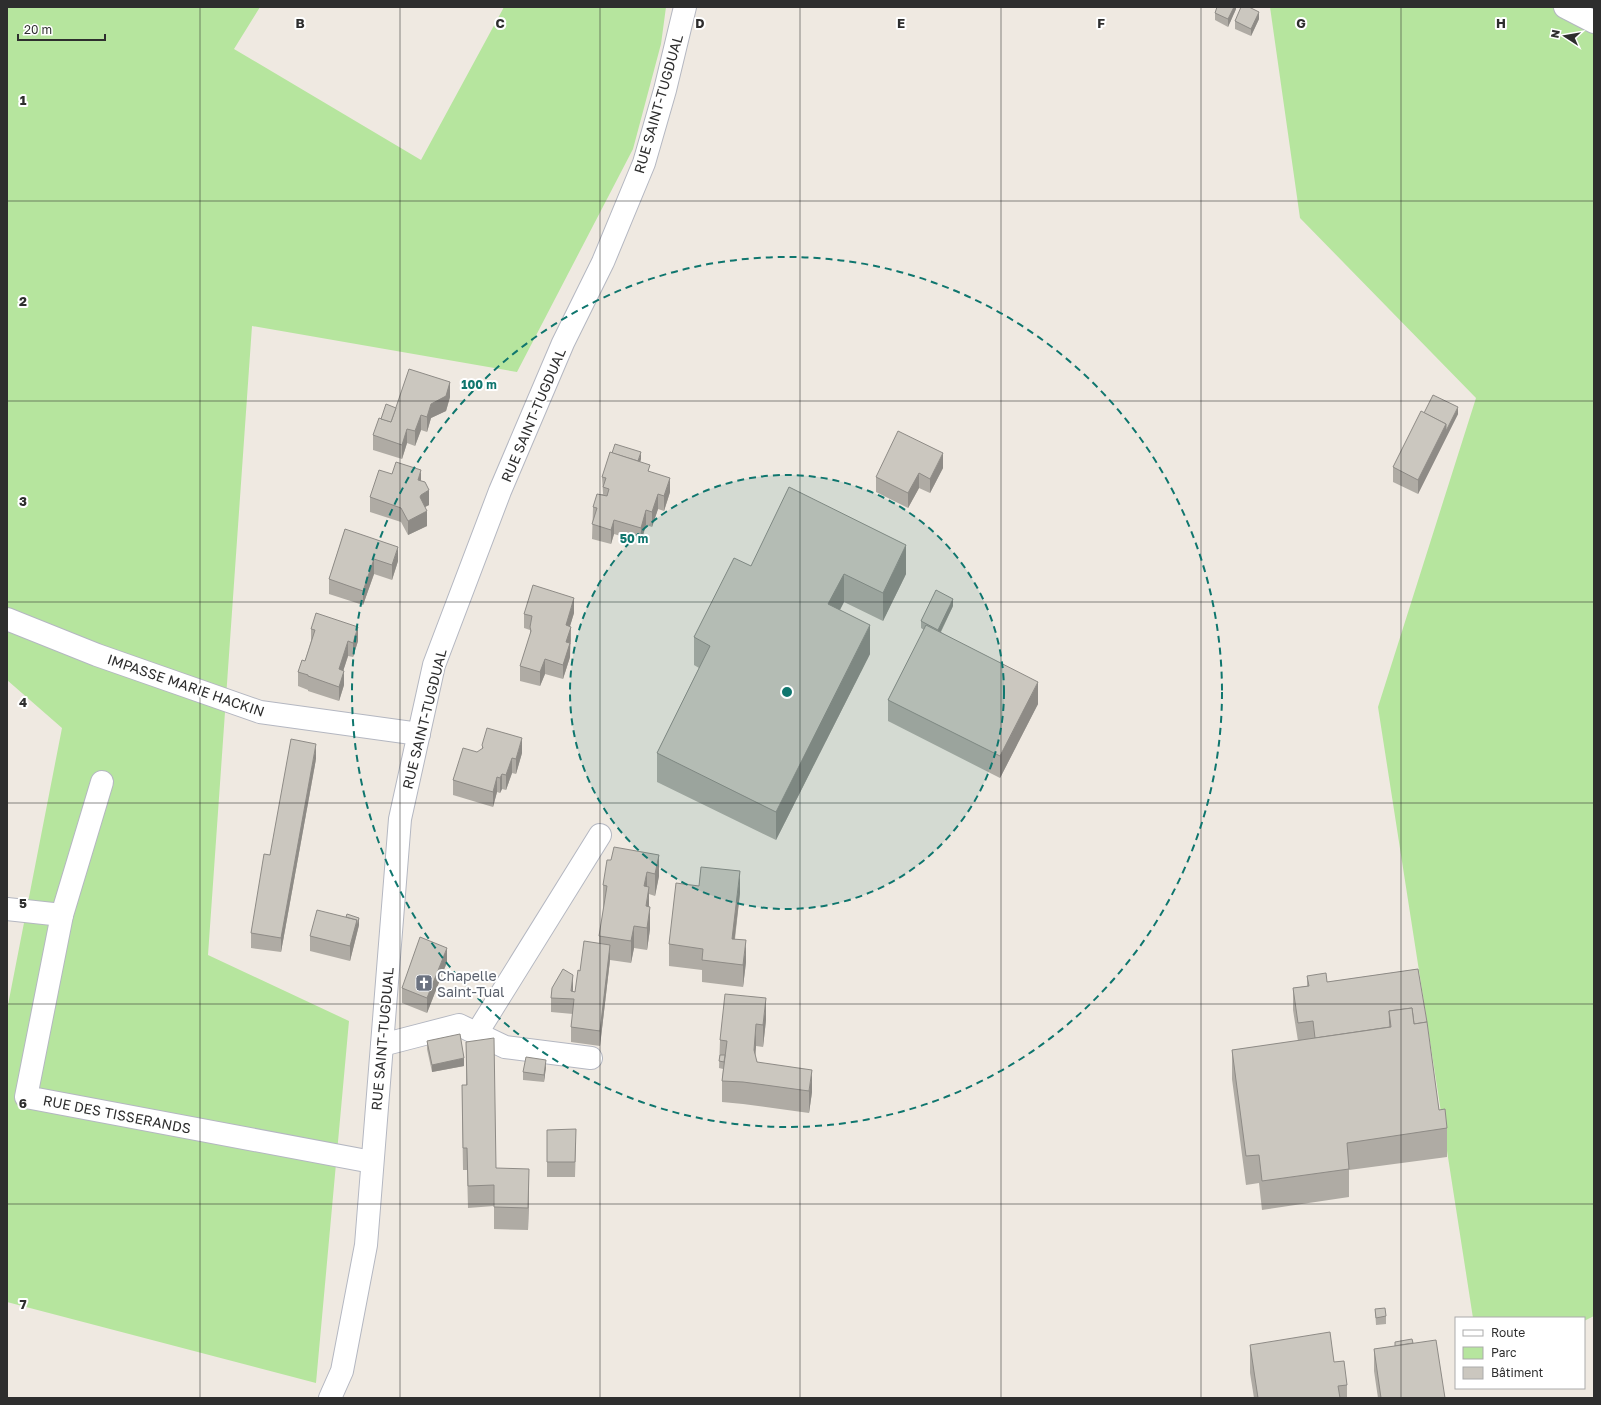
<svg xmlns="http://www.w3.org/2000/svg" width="1601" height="1405" font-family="'Golos Text',sans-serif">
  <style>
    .green { fill: #b6e59e }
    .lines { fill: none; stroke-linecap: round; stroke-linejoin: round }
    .minor-casing { stroke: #b4b7c1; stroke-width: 24 }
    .minor { stroke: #fff; stroke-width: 22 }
    .wall { fill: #afaba4 }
    .shaded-wall { fill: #8e8b86 }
    .building { fill: #cbc7bf; stroke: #8e8b86 }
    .grid { fill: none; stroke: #2e2e2e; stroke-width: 1; stroke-opacity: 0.55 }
    .ring { fill: none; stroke: #0f766e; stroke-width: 2; stroke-dasharray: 7 5 }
    .labels { text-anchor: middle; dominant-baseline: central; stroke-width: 4; stroke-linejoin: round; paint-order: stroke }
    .street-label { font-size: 14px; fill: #2e2e2e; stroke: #fff }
    .worship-label { font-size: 14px; fill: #5b616d; stroke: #fff; text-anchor: start }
    .grid-label { font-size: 13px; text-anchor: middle; font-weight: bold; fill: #2e2e2e; stroke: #fff; stroke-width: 4; stroke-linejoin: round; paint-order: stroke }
    .centre { fill: #0f766e; stroke: #fff; stroke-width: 2 }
    .ring-label { font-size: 12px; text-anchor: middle; font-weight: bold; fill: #0f766e; stroke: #fff; stroke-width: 4; stroke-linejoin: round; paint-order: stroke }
  </style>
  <rect width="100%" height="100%" fill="#efe9e1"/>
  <!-- green -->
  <g class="green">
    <polygon points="7,7 260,7 234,49 421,160 504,7 666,7 661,44 633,149 517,372 252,326 208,955 349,1021 316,1383 7,1302 7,1010 62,728 7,680"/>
    <polygon points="1270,7 1594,7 1594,1316 1584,1321 1584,1318 1473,1318 1378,707 1476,398 1300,218"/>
  </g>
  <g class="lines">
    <defs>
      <g id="minor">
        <polyline points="1565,7 1594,22"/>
        <polyline points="7,619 97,655 260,712 419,734"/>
        <polyline points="7,909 62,915 26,1097 372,1162"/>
        <polyline points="62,915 102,782"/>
        <polyline points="477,1033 600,835"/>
        <polyline points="382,1045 459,1025 505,1047 591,1058"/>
        <polyline points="330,1398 342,1371 366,1245 400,819 434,665 500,491 563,343 603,262 644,163 665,90 685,7"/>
      </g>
    </defs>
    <!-- minor casing -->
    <use href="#minor" class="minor-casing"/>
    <!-- minor -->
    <use href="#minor" class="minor"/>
  </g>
  <!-- wall -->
  <g class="wall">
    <polygon points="1236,7 1236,9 1228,27 1215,20 1215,13"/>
    <polygon points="1259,19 1251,36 1235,29 1235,21"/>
    <polygon points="450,397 446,411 431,418 427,432 421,430 415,446 407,443 402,459 373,450 373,435 381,419 396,408"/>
    <polygon points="1424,413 1458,414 1418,494 1393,482 1393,467"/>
    <polygon points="641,459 640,462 670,492 664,511 658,509 652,527 646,525 641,542 614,534 611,544 592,539 593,507 599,494 603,494 602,477"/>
    <polygon points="943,468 930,493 919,488 908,508 876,492 876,477"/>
    <polygon points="392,474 421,481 429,505 425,507 427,526 408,535 401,522 370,512 370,497"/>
    <polygon points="345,529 398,561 392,580 374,574 363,605 329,594 329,579"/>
    <polygon points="751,566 906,574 883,621 844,602 840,610 870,654 776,840 657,782 657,753 699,668 694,665 694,637"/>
    <polygon points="953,606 941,632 1038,704 1000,778 888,721 888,700 924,630 921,628 921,621"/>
    <polygon points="574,613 570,626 571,641 570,645 570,657 563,679 545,674 540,686 520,681 520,666 530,636 530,630 524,628 524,614"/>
    <polygon points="311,629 358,641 353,657 348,656 343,671 344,685 339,701 308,691 308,690 298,686 298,672 305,661 311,641"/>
    <polygon points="482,745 522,753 516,774 512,773 506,790 502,789 500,793 497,792 493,807 453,795 453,780 477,752 482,749"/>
    <polygon points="316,759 281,952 251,948 251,933 270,855"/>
    <polygon points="659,855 659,876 655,896 649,894 649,906 650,929 647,950 634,948 631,963 610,960 600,1046 571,1042 571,1027 573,1014 551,1012 551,998 573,991 575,992 580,971 599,943 599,936 604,907 603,907 603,885 611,860"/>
    <polygon points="740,893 735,939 746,962 743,987 702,982 702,970 669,966 669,944"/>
    <polygon points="359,925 350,961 310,951 310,936"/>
    <polygon points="447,962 427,1013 402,1003 402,988"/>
    <polygon points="1418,969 1439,1110 1447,1128 1447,1157 1349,1170 1349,1197 1262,1210 1259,1183 1246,1185 1232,1079 1232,1050 1298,1041 1293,1010 1293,988 1307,986 1307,976 1327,982"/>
    <polygon points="766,1020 763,1047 756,1046 755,1057 757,1062 812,1092 809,1113 743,1104 722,1102 722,1081 723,1069 719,1068 720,1040"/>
    <polygon points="427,1041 464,1066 432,1072 427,1049"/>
    <polygon points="466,1042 496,1168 529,1191 528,1230 494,1229 494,1206 468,1208 467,1170 463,1170 462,1107 462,1085 466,1085"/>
    <polygon points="546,1067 544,1082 523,1080 523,1072"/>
    <polygon points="547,1130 576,1143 575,1177 547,1177"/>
    <polygon points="1375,1309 1386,1316 1386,1324 1376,1325"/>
    <polygon points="1395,1342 1413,1343 1445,1398 1378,1398 1374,1371 1374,1349 1395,1346"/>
    <polygon points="1250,1345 1334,1362 1347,1385 1347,1398 1254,1398 1250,1373"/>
  </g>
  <!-- shaded-wall -->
  <g class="shaded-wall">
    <polygon points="1234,7 1236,7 1236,9 1228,27 1228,19"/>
    <polygon points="1259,12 1259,19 1251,36 1251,29"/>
    <polygon points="450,382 450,397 446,411 431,418 427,432 427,417 431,404"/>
    <polygon points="1458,407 1458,414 1446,438 1446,431"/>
    <polygon points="421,415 421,430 415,446 415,431"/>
    <polygon points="1446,424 1446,438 1418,494 1418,480"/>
    <polygon points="407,429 407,443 402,459 402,445"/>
    <polygon points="641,452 641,459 636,475 636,468"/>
    <polygon points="943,453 943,468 930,493 930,479"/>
    <polygon points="421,470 421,485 418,480"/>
    <polygon points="919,473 919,488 908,508 908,493"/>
    <polygon points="670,478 670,492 664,511 664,496"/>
    <polygon points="429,490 429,505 421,509 420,497 421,495"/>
    <polygon points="658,494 658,509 652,527 652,512"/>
    <polygon points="646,510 646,525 641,542 641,528"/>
    <polygon points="427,511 427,526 408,535 408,521"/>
    <polygon points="614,520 614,534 611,544 611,530"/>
    <polygon points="906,545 906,574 883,621 883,593"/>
    <polygon points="398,547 398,561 392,580 392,565"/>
    <polygon points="374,559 374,574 363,605 363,591"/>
    <polygon points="844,574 844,602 828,632 828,604"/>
    <polygon points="574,598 574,613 566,639 566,625"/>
    <polygon points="953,599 953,606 938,637 938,630"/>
    <polygon points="870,625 870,654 776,840 776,812"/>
    <polygon points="358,627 358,641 353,657 353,643"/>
    <polygon points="571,627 570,657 563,679 563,665 566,642"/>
    <polygon points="348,641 348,656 339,684 339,669"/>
    <polygon points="545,659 545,674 540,686 540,672"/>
    <polygon points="344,671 344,685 339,701 339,687"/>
    <polygon points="1038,682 1038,704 1000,778 1000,756"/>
    <polygon points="522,738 522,753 516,774 516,759"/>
    <polygon points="316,744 316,759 281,952 281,938"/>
    <polygon points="512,758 512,773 506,790 506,775"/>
    <polygon points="502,774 502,789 500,793 500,778"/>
    <polygon points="497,777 497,792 493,807 493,792"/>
    <polygon points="659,855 659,876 655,896 655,874"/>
    <polygon points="740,871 740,893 732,960 732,939"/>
    <polygon points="647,872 647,894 644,886"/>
    <polygon points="649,887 649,909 646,906"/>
    <polygon points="650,907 650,929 647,950 647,928"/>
    <polygon points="359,918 359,925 350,961 350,946 357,920"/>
    <polygon points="634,926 634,948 631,963 631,941"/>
    <polygon points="746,940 746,962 743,987 743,965"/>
    <polygon points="610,945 610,960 600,1046 600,1031"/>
    <polygon points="447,948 447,962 427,1013 427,998"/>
    <polygon points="573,975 573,990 572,999 571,991"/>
    <polygon points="766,998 766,1020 763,1047 763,1025"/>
    <polygon points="756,1024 756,1046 754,1072 754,1050"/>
    <polygon points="464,1058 464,1066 432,1072 432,1065"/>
    <polygon points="546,1060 546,1067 544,1082 544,1075"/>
    <polygon points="812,1070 812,1092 809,1113 809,1091"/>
    <polygon points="529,1169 529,1191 528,1230 528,1208"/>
  </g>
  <!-- building -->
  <g class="building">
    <polygon points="1217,7 1234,7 1228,19 1215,13"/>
    <polygon points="1241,7 1249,7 1259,12 1251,29 1235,21"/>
    <polygon points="409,369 450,382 446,396 431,404 427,417 421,415 415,431 407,429 402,445 373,435 379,418 391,422"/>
    <polygon points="1433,395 1458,407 1446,431 1446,424 1424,413"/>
    <polygon points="386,404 396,408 391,422 381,419"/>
    <polygon points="1421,411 1446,424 1418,480 1393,467"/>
    <polygon points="898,431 943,453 930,479 919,473 908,493 876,477"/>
    <polygon points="615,444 641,452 638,461 612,453"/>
    <polygon points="610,452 650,465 648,471 670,478 664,496 658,494 652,512 646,510 641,528 614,520 611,530 592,524 597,508 593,507 597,494 607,496 609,489 603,487 606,478 602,477"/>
    <polygon points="396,462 421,470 418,480 425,482 429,490 421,495 420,497 427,511 408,521 401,508 370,497 379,470 392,474"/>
    <polygon points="789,487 906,545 883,593 844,574 828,604 870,625 776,812 657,753 710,646 694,637 734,558 751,566"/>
    <polygon points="345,529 398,547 392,565 374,559 363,591 329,579"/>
    <polygon points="533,585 574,598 566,625 571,627 566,642 570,643 563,665 545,659 540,672 520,666 531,631 530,627 532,616 524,614"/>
    <polygon points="936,590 953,599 938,630 921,621"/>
    <polygon points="316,613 358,627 353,643 348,641 339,669 344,671 339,687 308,676 308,675 298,672 302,660 305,661 315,630 311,629"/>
    <polygon points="926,625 1038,682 1000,756 888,700"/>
    <polygon points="487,728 522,738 516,759 512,758 506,775 502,774 500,778 497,777 493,792 453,780 463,748 477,752 483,748 482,745"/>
    <polygon points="291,739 316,744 281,938 251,933 264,854 270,855"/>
    <polygon points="614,847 659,855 655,874 647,872 644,886 649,887 646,906 650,907 647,928 634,926 631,941 599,936 607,886 603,885 607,860 611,860"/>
    <polygon points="701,867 740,871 732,939 746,940 743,965 702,960 703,949 669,944 676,883 699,886"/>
    <polygon points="317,910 357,920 350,946 310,936"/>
    <polygon points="347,914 359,918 357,927 357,920 346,917"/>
    <polygon points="420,937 447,948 427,998 402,988"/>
    <polygon points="584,941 610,945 600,1031 571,1027 574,999 551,998 552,988 563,969 573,975 571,991 575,992 578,970 580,971"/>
    <polygon points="1418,969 1427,1022 1414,1024 1412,1008 1389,1011 1390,1027 1315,1038 1313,1021 1298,1023 1293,988 1309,986 1307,976 1326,973 1327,982"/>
    <polygon points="725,994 766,998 763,1025 756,1024 754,1050 757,1062 812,1070 809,1091 743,1082 722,1081 727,1041 720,1040"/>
    <polygon points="1412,1008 1414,1024 1427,1022 1439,1110 1445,1109 1447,1128 1347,1143 1349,1169 1262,1181 1259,1155 1246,1156 1232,1050 1391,1027 1389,1011"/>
    <polygon points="460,1034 464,1058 432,1065 427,1041"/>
    <polygon points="494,1038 496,1168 529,1169 528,1208 494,1207 494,1185 468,1186 467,1148 463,1148 462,1085 467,1085 466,1042"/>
    <polygon points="720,1055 725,1055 724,1062 719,1061"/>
    <polygon points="526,1057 546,1060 544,1075 523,1072"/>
    <polygon points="576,1129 575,1162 547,1162 547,1130"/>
    <polygon points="1385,1308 1386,1316 1376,1318 1375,1309"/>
    <polygon points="1330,1332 1334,1362 1344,1361 1347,1385 1338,1386 1340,1398 1258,1398 1250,1345"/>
    <polygon points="1412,1339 1413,1343 1395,1346 1395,1342"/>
    <polygon points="1436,1340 1445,1398 1381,1398 1374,1349"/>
  </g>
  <!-- grid -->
  <path class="grid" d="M 200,7 L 200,1398M 400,7 L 400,1398M 600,7 L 600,1398M 800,7 L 800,1398M 1001,7 L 1001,1398M 1201,7 L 1201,1398M 1401,7 L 1401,1398M 7,201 L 1594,201M 7,401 L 1594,401M 7,602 L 1594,602M 7,803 L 1594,803M 7,1004 L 1594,1004M 7,1204 L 1594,1204"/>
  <!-- distance rings -->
  <circle cx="787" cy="692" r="217" fill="#0f766e" fill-opacity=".12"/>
  <g class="ring">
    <circle cx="787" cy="692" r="217"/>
    <circle cx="787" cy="692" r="435"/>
  </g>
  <!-- icons -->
  <defs>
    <symbol id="church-square" viewBox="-11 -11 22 22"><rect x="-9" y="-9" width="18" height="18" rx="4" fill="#6b7280" stroke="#fff"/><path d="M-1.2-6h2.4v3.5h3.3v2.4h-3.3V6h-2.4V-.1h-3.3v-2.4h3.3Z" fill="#fff"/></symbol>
  </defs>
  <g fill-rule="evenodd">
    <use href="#church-square" x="414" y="973" width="20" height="20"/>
  </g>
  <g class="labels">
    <!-- street labels -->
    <g class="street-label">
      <text transform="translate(658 104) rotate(-74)">RUE SAINT-TUGDUAL</text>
      <text transform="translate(533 415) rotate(-67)">RUE SAINT-TUGDUAL</text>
      <text transform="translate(186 685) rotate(19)">IMPASSE MARIE HACKIN</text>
      <text transform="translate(424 719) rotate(-76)">RUE SAINT-TUGDUAL</text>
      <text transform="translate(382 1039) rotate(-85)">RUE SAINT-TUGDUAL</text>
      <text transform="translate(117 1114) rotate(11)">RUE DES TISSERANDS</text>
    </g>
    <!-- worship labels -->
    <g class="worship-label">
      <text x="437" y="975">Chapelle<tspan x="437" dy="16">Saint-Tual</tspan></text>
    </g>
  </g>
  <g class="grid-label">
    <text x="300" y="28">B</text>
    <text x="500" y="28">C</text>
    <text x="700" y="28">D</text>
    <text x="901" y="28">E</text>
    <text x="1101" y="28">F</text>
    <text x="1301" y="28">G</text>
    <text x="1501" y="28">H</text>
    <text x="23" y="105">1</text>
    <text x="23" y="306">2</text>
    <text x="23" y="506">3</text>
    <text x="23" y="707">4</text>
    <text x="23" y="908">5</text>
    <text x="23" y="1108">6</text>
    <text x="23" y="1309">7</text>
  </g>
  <circle cx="787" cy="692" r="6" class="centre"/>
  <g class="ring-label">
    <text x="479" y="389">100 m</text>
    <text x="634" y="543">50 m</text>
  </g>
  <!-- border -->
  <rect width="1601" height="1405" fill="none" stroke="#2e2e2e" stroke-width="16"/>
  <!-- legend -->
  <rect x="1455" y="1317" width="130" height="72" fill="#ffffff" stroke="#ababab"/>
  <rect x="1463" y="1330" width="20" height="6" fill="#ffffff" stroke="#ababab"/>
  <text x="1491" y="1337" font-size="12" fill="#2e2e2e">Route</text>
  <rect x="1463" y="1347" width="20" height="12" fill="#b6e59e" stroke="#ababab"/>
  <text x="1491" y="1357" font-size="12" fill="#2e2e2e">Parc</text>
  <rect x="1463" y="1367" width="20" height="12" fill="#cbc7bf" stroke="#ababab"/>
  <text x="1491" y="1377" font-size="12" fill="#2e2e2e">Bâtiment</text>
  <!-- north arrow -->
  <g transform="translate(1565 36) rotate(282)" stroke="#ffffff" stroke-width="3" paint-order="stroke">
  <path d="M0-3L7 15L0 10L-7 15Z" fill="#2e2e2e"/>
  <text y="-6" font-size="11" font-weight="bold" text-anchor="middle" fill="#2e2e2e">N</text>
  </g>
  <!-- scale -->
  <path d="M18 34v6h87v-6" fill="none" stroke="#2e2e2e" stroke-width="2"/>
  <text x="24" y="34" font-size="12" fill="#2e2e2e" stroke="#ffffff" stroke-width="3" paint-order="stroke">20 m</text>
</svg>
